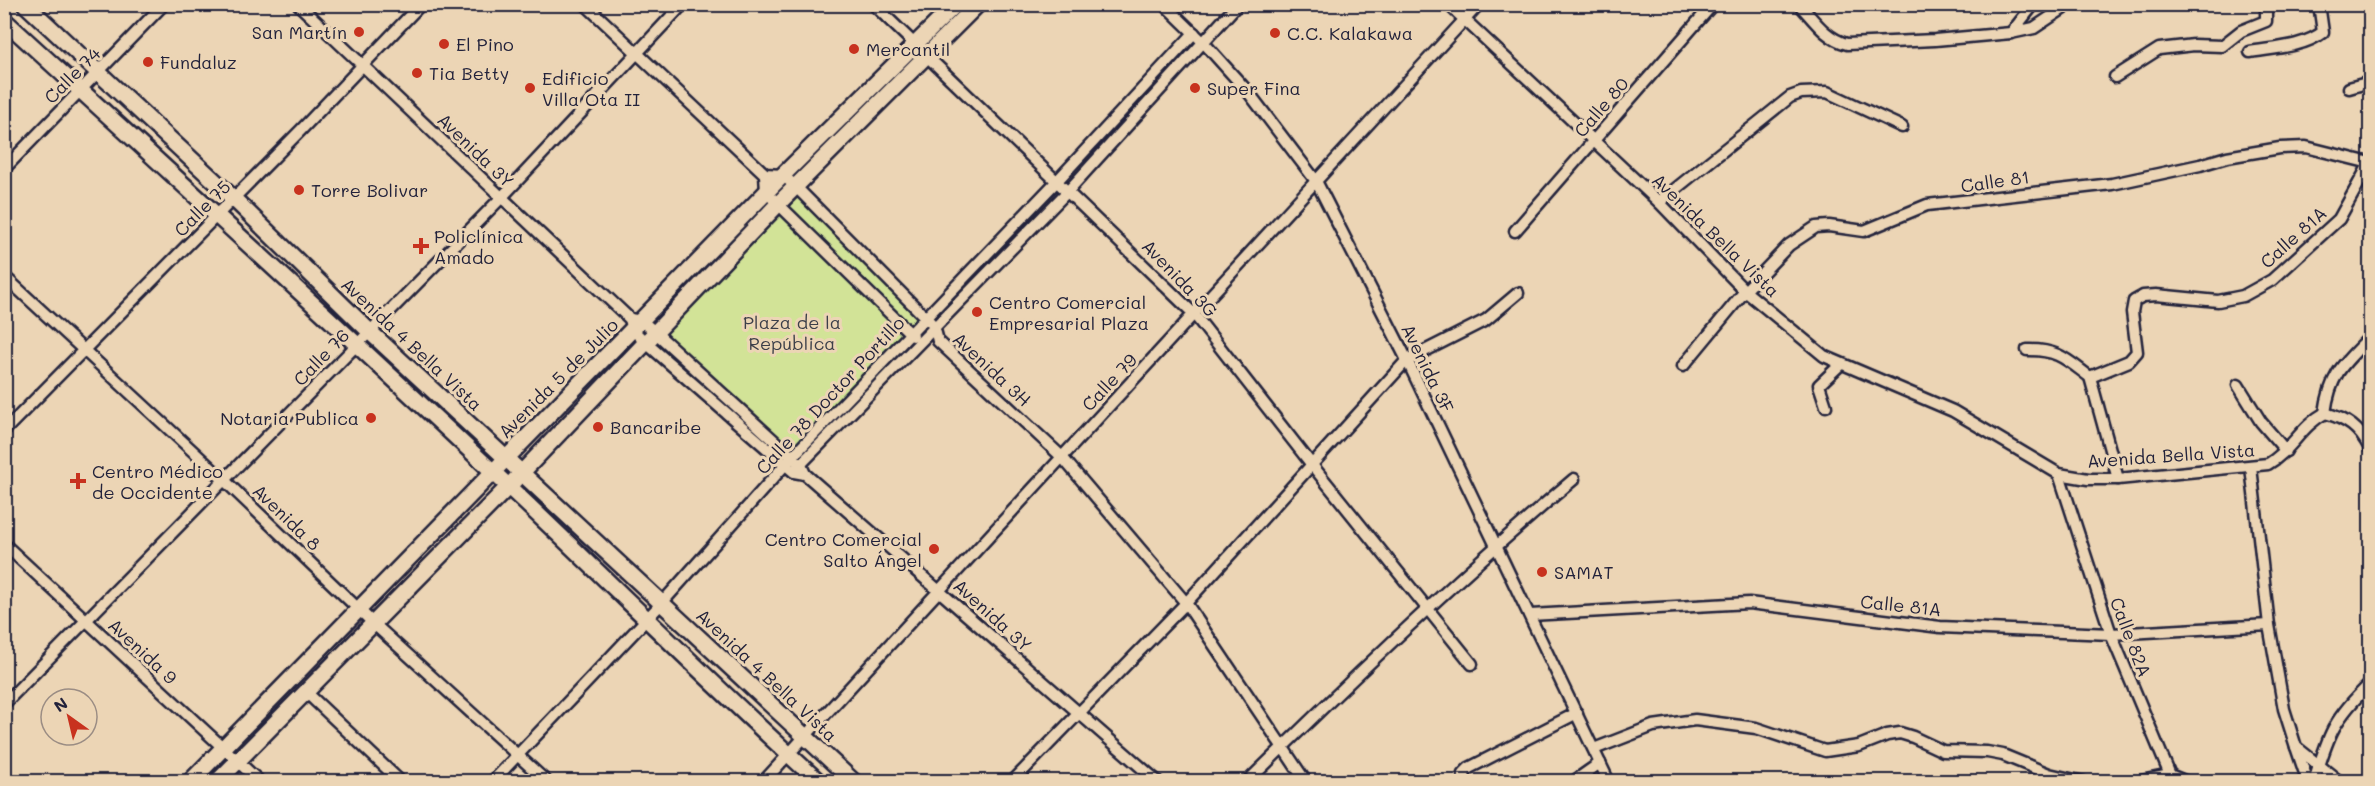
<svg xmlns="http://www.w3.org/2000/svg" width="2375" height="786" font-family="Mali,sans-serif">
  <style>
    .green { fill: #d2e397; stroke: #7a8269; stroke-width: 1.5 }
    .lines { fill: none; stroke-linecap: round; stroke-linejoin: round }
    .street-casing { stroke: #22223b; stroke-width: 15 }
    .secondary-casing { stroke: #22223b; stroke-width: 20 }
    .street { stroke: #ecd5b5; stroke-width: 10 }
    .secondary { stroke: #ecd5b5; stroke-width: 15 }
    .poi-dot { fill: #c8321e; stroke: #ecd5b5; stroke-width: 2 }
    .labels { text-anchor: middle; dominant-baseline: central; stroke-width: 6; stroke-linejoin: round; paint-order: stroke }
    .poi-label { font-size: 18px; fill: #22223b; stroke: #ecd5b5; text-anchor: start }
    .street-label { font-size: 18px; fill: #22223b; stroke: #ecd5b5 }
    .park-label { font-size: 18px; fill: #3c3f49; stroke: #ecd5b5 }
  </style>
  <rect width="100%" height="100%" fill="#ecd5b5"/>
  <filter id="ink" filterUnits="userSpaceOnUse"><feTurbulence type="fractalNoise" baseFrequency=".0167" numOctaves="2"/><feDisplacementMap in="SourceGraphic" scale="12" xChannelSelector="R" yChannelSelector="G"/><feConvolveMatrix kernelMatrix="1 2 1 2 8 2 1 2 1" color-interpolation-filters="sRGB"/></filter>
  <g filter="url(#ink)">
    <!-- green -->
    <polygon class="green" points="804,191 930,319 792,464 654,345"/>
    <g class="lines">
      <defs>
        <g id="street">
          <polyline points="298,4 630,319 633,330 645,342 794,472 805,474"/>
          <polyline points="585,4 765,174 783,175 796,187 934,326 938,341 1062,457 1186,603 1306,782"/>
          <polyline points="873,4 1194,314 1312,465 1472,664"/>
          <polyline points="1164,4 1204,43 1249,93 1316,181 1407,360 1609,782"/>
          <path d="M 1448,4 L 1659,202 L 1745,291 L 1824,356 L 1953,411 L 2059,474 L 2088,479 L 2118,479 L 2268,464 C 2291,451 2301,426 2325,413"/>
          <path d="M 1799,4 C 1814,20 1826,39 1847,44 L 1935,40 L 2011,33 L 2034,28 L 2070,4"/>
          <polyline points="2011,33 2034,4"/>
          <path d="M 2250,52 C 2273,48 2304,47 2323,32 L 2319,4"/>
          <polyline points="2115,77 2159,49 2194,45 2222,46 2241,31 2266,21 2266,4"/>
          <polyline points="2349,88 2370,82"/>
          <polyline points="4,169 164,4"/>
          <polyline points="765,174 766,192 913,336"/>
          <polyline points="1659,202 1790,97 1801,93 1827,92 1902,127"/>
          <polyline points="1515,231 1713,4"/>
          <polyline points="4,276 224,480 373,623 547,782"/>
          <polyline points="630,319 642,321 655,332 801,465 805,474 1158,782"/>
          <path d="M 2027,350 C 2058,349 2067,360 2090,377"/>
          <polyline points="1683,366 1745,291 1789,245 1816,227 1829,226 1864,231 1927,205 2112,184 2200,165 2227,157 2280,148 2306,147 2370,163"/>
          <polyline points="2238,385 2261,422 2286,451"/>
          <polyline points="1826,406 1819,385 1841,364"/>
          <path d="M 2325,413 C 2330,374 2344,363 2370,337"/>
          <path d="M 2325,413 C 2347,419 2360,428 2370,449"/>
          <polyline points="4,431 301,130 421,4"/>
          <polyline points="2251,467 2269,625 2284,709 2296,747 2340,782"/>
          <polyline points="796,469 1068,191 1238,4"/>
          <polyline points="2059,474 2111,634 2170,775 2136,782"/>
          <polyline points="2118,479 2090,377 2129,361 2137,352 2132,312 2134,301 2143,296 2156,295 2218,301 2243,296 2272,280 2339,219 2370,163"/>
          <polyline points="4,544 260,782"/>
          <polyline points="1530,615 1749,603 1940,627 2111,634 2269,625"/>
          <polyline points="306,692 401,782"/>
          <polyline points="4,704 501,198 683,4"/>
          <polyline points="2296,747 2308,782"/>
          <polyline points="1594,749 1653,726 1695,720 1756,728 1825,751 1859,746 1887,735 1900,733 1913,737 1943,751 1987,752 2003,755 2049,774 2084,782"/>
          <polyline points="2170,775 2187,782"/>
          <polyline points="492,782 661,604 792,457 1057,181 1194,33"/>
          <polyline points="763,782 1479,4"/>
          <polyline points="1012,782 1186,603 1407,360 1486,320 1518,293"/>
          <path d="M 1247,782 C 1354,677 1460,575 1574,479"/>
          <polyline points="1467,782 1463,774 1469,768 1577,713"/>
          <polyline points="1573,782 1600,763"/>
          <path d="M 2314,782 C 2328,735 2334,718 2370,684"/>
        </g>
        <g id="secondary">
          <polyline points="25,4 234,199 369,331 854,782"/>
          <path d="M 4,20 C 173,175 343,330 510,488 C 613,585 713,686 819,782"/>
          <polyline points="190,782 783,175 956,4"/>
          <polyline points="217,782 509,486 778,204 978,4"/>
        </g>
      </defs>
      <!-- street casing -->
      <use href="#street" class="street-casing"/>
      <!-- secondary casing -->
      <use href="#secondary" class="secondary-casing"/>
      <!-- street -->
      <use href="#street" class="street"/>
      <!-- secondary -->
      <use href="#secondary" class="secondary"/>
    </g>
  </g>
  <!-- markers -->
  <g class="poi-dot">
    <circle cx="359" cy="32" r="6"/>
    <circle cx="1275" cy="33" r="6"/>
    <circle cx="444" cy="44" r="6"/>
    <circle cx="854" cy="49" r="6"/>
    <circle cx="148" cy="62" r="6"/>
    <circle cx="417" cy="73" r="6"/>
    <circle cx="530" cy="88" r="6"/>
    <circle cx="1195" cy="88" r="6"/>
    <circle cx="299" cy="190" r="6"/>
    <path d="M418 237h6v6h6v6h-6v6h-6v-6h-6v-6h6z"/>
    <circle cx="977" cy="312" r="6"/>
    <circle cx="371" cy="418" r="6"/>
    <circle cx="598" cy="427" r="6"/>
    <path d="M75 472h6v6h6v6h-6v6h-6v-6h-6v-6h6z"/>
    <circle cx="934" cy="549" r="6"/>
    <circle cx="1542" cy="572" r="6"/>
  </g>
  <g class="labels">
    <!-- poi labels -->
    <g class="poi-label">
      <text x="347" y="32" text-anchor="end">San Martín</text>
      <text x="1287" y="33">C.C. Kalakawa</text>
      <text x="456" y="44">El Pino</text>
      <text x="866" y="49">Mercantil</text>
      <text x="160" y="62">Fundaluz</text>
      <text x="429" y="73">Tia Betty</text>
      <text x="542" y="78">Edificio<tspan x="542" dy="21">Villa Ota II</tspan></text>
      <text x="1207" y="88">Super Fina</text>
      <text x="311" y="190">Torre Bolivar</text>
      <text x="434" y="236">Policlínica<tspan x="434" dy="21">Amado</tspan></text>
      <text x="989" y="302">Centro Comercial<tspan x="989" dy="21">Empresarial Plaza</tspan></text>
      <text x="359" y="418" text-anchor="end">Notaria Publica</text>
      <text x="610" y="427">Bancaribe</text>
      <text x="92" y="471">Centro Médico<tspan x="92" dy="21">de Occidente</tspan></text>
      <text x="922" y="539" text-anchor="end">Centro Comercial<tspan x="922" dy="21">Salto Ángel</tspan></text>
      <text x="1554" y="572">SAMAT</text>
    </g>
    <!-- street labels -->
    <g class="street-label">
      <text transform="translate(72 75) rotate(-45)">Calle 74</text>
      <text transform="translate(1601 107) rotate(-49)">Calle 80</text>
      <text transform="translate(476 150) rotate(44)">Avenida 3Y</text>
      <text transform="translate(1995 181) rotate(-8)">Calle 81</text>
      <text transform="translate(202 208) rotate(-45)">Calle 75</text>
      <text transform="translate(1716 235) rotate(44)">Avenida Bella Vista</text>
      <text transform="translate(2293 237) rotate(-42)">Calle 81A</text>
      <text transform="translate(1180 278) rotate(46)">Avenida 3G</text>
      <text transform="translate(412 344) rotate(43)">Avenida 4 Bella Vista</text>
      <text transform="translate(321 357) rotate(-46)">Calle 76</text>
      <text transform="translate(1428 368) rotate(64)">Avenida 3F</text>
      <text transform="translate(992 369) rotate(43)">Avenida 3H</text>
      <text transform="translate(558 378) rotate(-45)">Avenida 5 de Julio</text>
      <text transform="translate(1109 382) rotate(-47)">Calle 79</text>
      <text transform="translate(830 395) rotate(-47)">Calle 78 Doctor Portillo</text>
      <text transform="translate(2171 455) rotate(-4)">Avenida Bella Vista</text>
      <text transform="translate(287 517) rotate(44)">Avenida 8</text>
      <text transform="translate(1901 605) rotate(6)">Calle 81A</text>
      <text transform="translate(993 615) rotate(42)">Avenida 3Y</text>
      <text transform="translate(2131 637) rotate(69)">Calle 82A</text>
      <text transform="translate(143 651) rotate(43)">Avenida 9</text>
      <text transform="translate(767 675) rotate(43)">Avenida 4 Bella Vista</text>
    </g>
    <!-- park labels -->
    <g class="park-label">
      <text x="792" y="322">Plaza de la<tspan x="792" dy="21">República</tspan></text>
    </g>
  </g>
  <!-- margin -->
  <rect width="2375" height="786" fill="none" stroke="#ecd5b5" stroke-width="24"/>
  <rect x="12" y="12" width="2351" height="762" fill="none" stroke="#22223b" stroke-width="2" filter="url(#ink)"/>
  <!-- north arrow -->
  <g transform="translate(69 717) rotate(326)"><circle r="28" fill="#ecd5b5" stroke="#9b8d84" stroke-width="1.5"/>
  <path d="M0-4.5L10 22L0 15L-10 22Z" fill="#c8321e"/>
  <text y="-9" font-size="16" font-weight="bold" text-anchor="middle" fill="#22223b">N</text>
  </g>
</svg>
